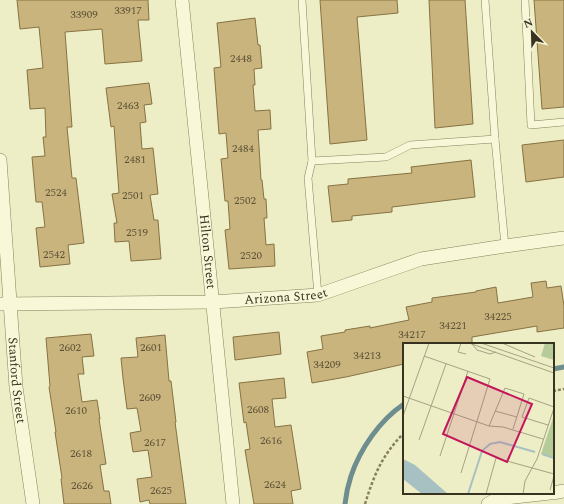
<svg xmlns="http://www.w3.org/2000/svg" width="564" height="504" font-family="Spectral,serif">
  <style>
    .lines { fill: none; stroke-linecap: round; stroke-linejoin: round }
    .stream { stroke: #6e8d8f; stroke-width: 5 }
    .building { fill: #cab47d; stroke: #867243 }
    .lane-casing { stroke: #88805c; stroke-width: 8 }
    .street-casing { stroke: #88805c; stroke-width: 14 }
    .path { stroke: #88805c; stroke-width: 2.5; stroke-dasharray: 3 2; stroke-linecap: butt }
    .lane { stroke: #f8f8d9; stroke-width: 7 }
    .street { stroke: #f8f8d9; stroke-width: 13 }
    .labels { text-anchor: middle; dominant-baseline: central; stroke-width: 3; stroke-linejoin: round; paint-order: stroke }
    .number-label { font-size: 11px; fill: #5c5337 }
    .street-label { font-size: 13px; fill: #383320; stroke: #f4f4d5 }
    .inset-river { fill: none; stroke: #a7c0c1; stroke-width: 2 }
    .inset-road { fill: none; stroke: #a5a384; stroke-width: 1 }
    .view { fill: #c2185b; fill-opacity: 0.15; stroke: #c2185b; stroke-width: 2 }
    .inset-edge { fill: none; stroke: #383320; stroke-width: 2 }
  </style>
  <rect width="100%" height="100%" fill="#ededc6"/>
  <g class="lines">
    <!-- stream -->
    <g class="stream">
      <polyline points="553,369 564,367"/>
      <path d="M 345,504 C 346,495 348,485 351,476 C 360,449 380,420 404,404"/>
    </g>
  </g>
  <!-- building -->
  <g class="building">
    <polygon points="17,0 148,0 149,20 138,20 142,61 105,64 102,29 65,32 72,127 67,127 72,178 76,178 84,243 68,245 70,264 40,267 36,228 45,227 42,202 36,202 32,157 45,156 43,137 46,137 45,108 30,109 27,70 43,68 39,27 20,29"/>
    <polygon points="320,0 397,0 398,13 357,17 367,140 330,144"/>
    <polygon points="429,0 465,0 473,124 435,128"/>
    <polygon points="534,0 564,0 564,107 542,109"/>
    <polygon points="255,18 258,45 260,45 262,68 254,69 255,85 253,85 255,111 270,110 271,129 258,130 261,180 262,180 264,199 266,199 267,218 264,218 266,245 274,244 275,266 229,269 225,230 230,229 228,201 225,201 221,159 228,158 226,133 219,134 214,68 221,67 217,23"/>
    <polygon points="149,83 152,104 144,105 146,122 140,123 142,149 153,148 158,194 150,195 154,220 158,220 161,259 131,261 129,241 115,242 114,223 117,223 112,194 119,193 114,126 111,127 106,88"/>
    <polygon points="564,140 564,177 526,182 522,145"/>
    <polygon points="471,160 475,197 392,207 392,212 352,216 352,220 332,222 328,186 348,184 348,179 412,173 411,167"/>
    <polygon points="546,281 547,288 561,286 564,306 564,328 537,332 537,326 472,337 472,344 404,344 404,364 346,377 312,383 307,352 323,349 321,336 345,332 345,330 370,326 370,328 409,320 406,307 432,302 432,298 476,292 476,291 496,287 498,303 533,297 531,283"/>
    <polygon points="279,332 281,354 235,360 233,337"/>
    <polygon points="91,334 94,356 82,357 84,374 78,374 82,402 97,400 100,419 99,419 106,464 100,465 104,491 109,491 111,504 64,504 61,479 62,478 55,432 56,432 49,387 50,386 46,338"/>
    <polygon points="165,335 169,381 171,381 176,422 175,422 186,504 150,504 149,500 140,502 137,479 152,477 148,450 133,452 130,433 141,431 137,408 127,409 123,378 121,358 138,357 136,338"/>
    <polygon points="284,378 286,398 272,399 275,427 291,425 301,489 291,491 293,504 254,504 245,450 250,449 246,422 244,423 239,383"/>
  </g>
  <g class="lines">
    <defs>
      <g id="lane">
        <polyline points="302,0 312,161 308,178 318,295"/>
        <polyline points="485,0 495,139 505,246"/>
        <polyline points="525,0 531,125 564,122"/>
        <polyline points="312,161 386,157 410,145 495,139"/>
      </g>
      <g id="street">
        <path id="s1" d="M 182,0 L 233,504"/>
        <path id="s2" d="M 0,160 L 16,387 L 33,504"/>
        <path id="s3" d="M 0,304 L 213,302 L 318,295 L 421,259 L 505,246 L 564,238"/>
        <polyline points="553,493 564,491"/>
        <polyline points="488,504 497,499 550,493"/>
      </g>
    </defs>
    <!-- lane casing -->
    <use href="#lane" class="lane-casing"/>
    <!-- street casing -->
    <use href="#street" class="street-casing"/>
    <!-- path -->
    <g class="path">
      <polyline points="553,391 564,389"/>
      <path d="M 365,504 C 374,475 382,455 404,433"/>
    </g>
    <!-- lane -->
    <use href="#lane" class="lane"/>
    <!-- street -->
    <use href="#street" class="street"/>
  </g>
  <g class="labels">
    <!-- number labels -->
    <g class="number-label">
      <text x="128" y="10">33917</text>
      <text x="84" y="14">33909</text>
      <text x="241" y="58">2448</text>
      <text x="128" y="105">2463</text>
      <text x="243" y="148">2484</text>
      <text x="135" y="159">2481</text>
      <text x="56" y="192">2524</text>
      <text x="133" y="195">2501</text>
      <text x="245" y="200">2502</text>
      <text x="137" y="232">2519</text>
      <text x="54" y="254">2542</text>
      <text x="251" y="255">2520</text>
      <text x="498" y="316">34225</text>
      <text x="453" y="325">34221</text>
      <text x="412" y="334">34217</text>
      <text x="70" y="347">2602</text>
      <text x="151" y="347">2601</text>
      <text x="367" y="355">34213</text>
      <text x="327" y="364">34209</text>
      <text x="150" y="397">2609</text>
      <text x="258" y="409">2608</text>
      <text x="76" y="410">2610</text>
      <text x="271" y="440">2616</text>
      <text x="155" y="442">2617</text>
      <text x="81" y="453">2618</text>
      <text x="275" y="484">2624</text>
      <text x="82" y="485">2626</text>
      <text x="161" y="490">2625</text>
    </g>
    <!-- street labels -->
    <g class="street-label">
      <text stroke="none"><textPath href="#s1" startOffset="253">Hilton Street</textPath></text>
      <text stroke="none"><textPath href="#s3" startOffset="286">Arizona Street</textPath></text>
      <text stroke="none"><textPath href="#s2" startOffset="221">Stanford Street</textPath></text>
    </g>
  </g>
  <!-- overview -->
  <g transform="translate(403 343)">
    <rect width="151" height="151" fill="#ededc6"/>
    <path d="M 142,0 L 151,0 L 151,17 L 138,13 ZM 151,72 L 151,114 L 138,111 Z" fill="#b6cb9a"/>
    <path d="M 0,116 L 12,122 L 45,151 L 19,151 L 0,136 Z" fill="#a7c0c1"/>
    <path class="inset-river" d="M 139,111 L 151,115M 65,151 L 79,108 L 87,101 L 97,99 L 132,109"/>
    <path class="inset-road" d="M 58,0 L 55,9 L 63,11M 66,0 L 151,30M 78,0 L 151,25M 99,0 L 132,14M 69,1 L 74,7 L 87,11 L 93,9M 21,13 L 87,36 L 58,130M 0,53 L 86,83 L 100,84 L 140,96M 92,68 L 114,74M 0,73 L 26,0M 145,82 L 119,74 L 126,55 L 151,64M 86,83 L 102,45 L 121,51 L 110,86M 16,97 L 43,21M 37,113 L 65,28M 147,147 L 151,133M 83,151 L 93,115 L 151,131M 120,151 L 122,138 L 134,116 L 151,65"/>
    <path class="view" d="M 64,34 L 129,61 L 104,119 L 40,91 Z"/>
    <rect width="151" height="151" class="inset-edge"/>
  </g>
  <!-- north arrow -->
  <g transform="translate(532 32) rotate(337)" stroke="#f4f4d5" stroke-width="3" paint-order="stroke">
  <path d="M0-3L7 15L0 10L-7 15Z" fill="#383320"/>
  <text y="-6" font-size="11" font-weight="bold" text-anchor="middle" fill="#383320">N</text>
  </g>
</svg>
